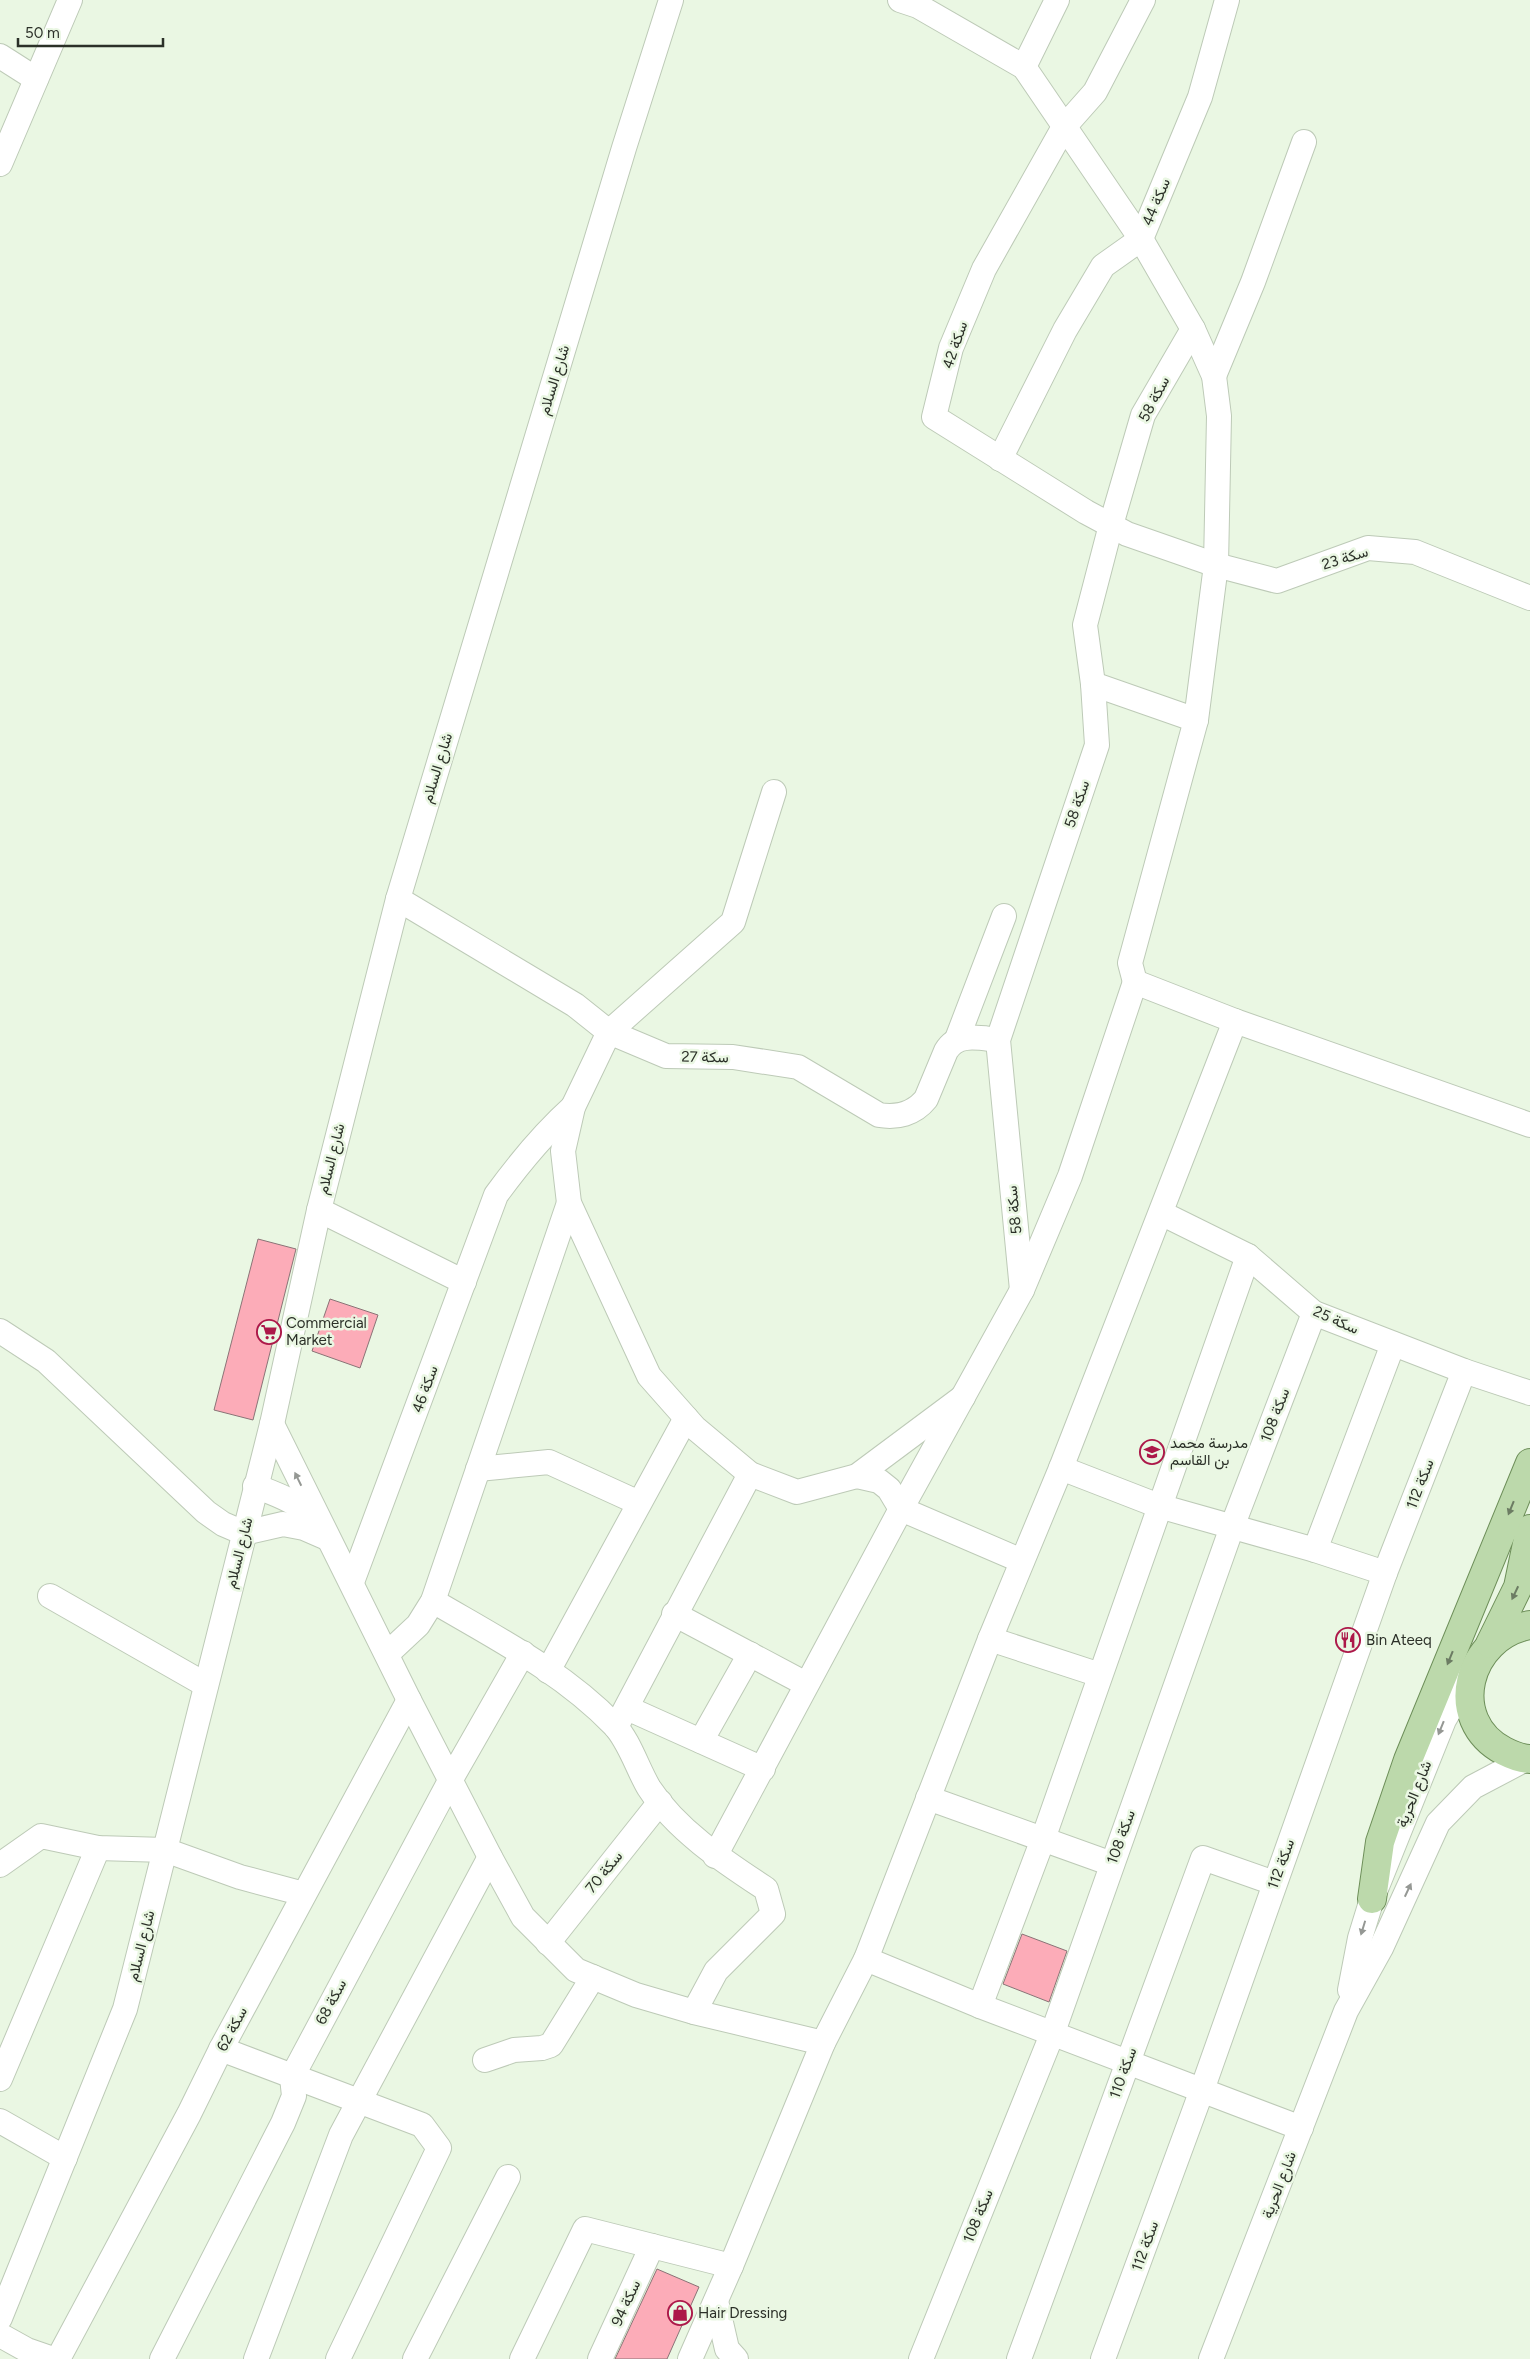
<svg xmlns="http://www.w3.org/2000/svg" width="1530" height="2359" font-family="Figtree,Vazirmatn,sans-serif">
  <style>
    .building { fill: #fcacb8; stroke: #8a7376 }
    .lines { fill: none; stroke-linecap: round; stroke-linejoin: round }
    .minor-casing { stroke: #bdcab7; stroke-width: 26 }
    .major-casing { stroke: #6d8e59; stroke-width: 30 }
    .minor { stroke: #fff; stroke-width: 24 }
    .major { stroke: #bcd9ab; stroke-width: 28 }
    .oneway { fill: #959894 }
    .oneway2 { fill: #6c7c63 }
    .labels { text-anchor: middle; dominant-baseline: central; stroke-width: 5; stroke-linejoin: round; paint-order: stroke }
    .street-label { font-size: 15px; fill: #2b3028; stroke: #eaf7e3 }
    .poi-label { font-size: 15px; fill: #2b3028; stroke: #eaf7e3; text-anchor: start }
  </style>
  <rect width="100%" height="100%" fill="#eaf7e3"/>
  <!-- building -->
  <g class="building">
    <polygon points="258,1239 296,1249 253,1420 214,1410"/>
    <polygon points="330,1299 378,1315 360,1368 312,1351"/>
    <polygon points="1022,1934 1067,1951 1049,2002 1003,1984"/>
    <polygon points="657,2269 699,2287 667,2359 615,2359"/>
  </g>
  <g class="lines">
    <defs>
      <g id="minor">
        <polyline points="900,0 918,6 1024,67 1141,239 1193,329 1214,376 1219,416 1216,565 1196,720 1130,963 1135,982 1235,1021 1530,1125"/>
        <polyline points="1143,0 1095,92 1064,127 984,269 951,348 934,417 1086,512 1127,534 1216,565 1277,581 1368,548 1415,552 1530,598"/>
        <polyline points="0,56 36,79"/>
        <polyline points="1024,67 1057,0"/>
        <polyline points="0,164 70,0"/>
        <polyline points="1214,376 1253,282 1304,142"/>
        <polyline points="1000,459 1065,330 1103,266 1141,239 1200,97 1227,0"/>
        <polyline points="1093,684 1196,720"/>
        <polyline points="774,792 733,922 609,1032 573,1107 563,1151 569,1203 649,1376 695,1428 750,1474 797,1492 857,1476 963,1397"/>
        <path d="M 398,899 L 575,1005 L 609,1032 L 666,1056 L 733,1057 L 798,1067 L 879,1115 C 897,1118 914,1114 926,1099 L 946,1051 C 957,1032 979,1038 998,1040"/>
        <polyline points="957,1039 1004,916"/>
        <polyline points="319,1210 464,1282"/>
        <polyline points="1161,1213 1248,1256 1314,1313 1464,1371 1530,1393"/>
        <polyline points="1022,1290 998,1040 1097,745 1093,684 1085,625 1111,525 1143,415 1193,329"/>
        <polyline points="0,1331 46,1361 206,1512 223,1524 244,1533 283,1524 304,1528 327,1538"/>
        <polyline points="272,1424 409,1700 490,1857 523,1917 576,1970 636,1995 694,2012 823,2043"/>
        <polyline points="1061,1468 1159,1506 1315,1550 1385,1573"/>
        <polyline points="478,1469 549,1462 639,1503"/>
        <polyline points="857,1476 879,1481 889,1489 901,1509 1022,1561"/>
        <path d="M 255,1486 C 278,1495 298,1501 314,1521"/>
        <polyline points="1315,1550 1393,1344"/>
        <path d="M 352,1582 L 496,1195 C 520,1162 543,1134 573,1107"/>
        <polyline points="50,1596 206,1685"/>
        <path d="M 433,1601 C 496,1638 563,1672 614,1725 C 629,1740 638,1770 649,1788 C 677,1831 725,1862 766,1889 L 773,1914 L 716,1971 L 694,2012"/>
        <polyline points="674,1614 806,1684"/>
        <polyline points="990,1639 1100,1675"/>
        <polyline points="387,1654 418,1625 433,1601 569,1203"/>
        <polyline points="548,1671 686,1418"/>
        <polyline points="627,1708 763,1769"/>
        <polyline points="616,1727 750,1474"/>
        <polyline points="701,1741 750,1654"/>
        <polyline points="928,1798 1112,1864"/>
        <polyline points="715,1856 901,1509 1022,1290 1070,1176 1135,982"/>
        <polyline points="0,1865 41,1836 98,1848 165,1850 240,1877 304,1894"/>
        <polyline points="548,1943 660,1802"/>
        <polyline points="866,1959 980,2006 1301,2128"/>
        <polyline points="1350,1990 1360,1938 1372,1899 1444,1720 1472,1672"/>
        <polyline points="980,2006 1043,1839 1248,1256"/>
        <polyline points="221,2049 422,2125 439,2148 338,2359"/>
        <polyline points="485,2060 514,2050 542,2048 551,2045 593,1977"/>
        <polyline points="0,2079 98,1848"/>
        <polyline points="0,2121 65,2158"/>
        <polyline points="716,2301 727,2349 736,2359"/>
        <polyline points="0,2318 125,2009 272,1424 319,1210 398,899 624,148 671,0"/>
        <polyline points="0,2335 27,2350 53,2359"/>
        <polyline points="58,2359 189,2114 221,2049 409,1700"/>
        <polyline points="162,2359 283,2123 294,2096 292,2077 451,1779 523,1653"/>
        <polyline points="256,2359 341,2135 490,1857"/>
        <polyline points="415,2359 508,2177"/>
        <polyline points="522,2359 585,2229 731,2266"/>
        <polyline points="600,2359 652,2246"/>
        <polyline points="690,2359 731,2266 823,2043 866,1959 990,1639 1061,1468 1235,1021"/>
        <polyline points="921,2359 1053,2032 1232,1527 1314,1313"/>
        <polyline points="1019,2359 1203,1858 1274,1883"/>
        <polyline points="1103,2359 1202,2090 1385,1573 1464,1371"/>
        <polyline points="1211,2359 1346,2011 1381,1948 1438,1823 1473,1787 1526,1759"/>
      </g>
      <g id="major">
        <path d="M 1530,1625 C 1467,1636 1445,1720 1504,1751 C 1512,1755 1521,1759 1530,1759"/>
        <polyline points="1490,1644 1518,1587 1530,1529"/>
        <polyline points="1372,1899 1380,1842 1408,1760 1530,1463"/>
      </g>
    </defs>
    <!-- minor casing -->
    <use href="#minor" class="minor-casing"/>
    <!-- major casing -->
    <use href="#major" class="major-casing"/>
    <!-- minor -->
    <use href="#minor" class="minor"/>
    <!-- major -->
    <use href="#major" class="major"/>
  </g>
  <!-- one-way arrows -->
  <defs><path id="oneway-solid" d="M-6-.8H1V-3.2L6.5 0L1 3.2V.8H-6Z" transform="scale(1.25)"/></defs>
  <g class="oneway">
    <use href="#oneway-solid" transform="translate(298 1479) rotate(-116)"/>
    <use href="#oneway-solid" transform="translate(1441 1728) rotate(112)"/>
    <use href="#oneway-solid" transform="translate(1408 1890) rotate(-65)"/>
    <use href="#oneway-solid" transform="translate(1363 1928) rotate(107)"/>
  </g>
  <g class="oneway2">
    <use href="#oneway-solid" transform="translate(1511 1508) rotate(112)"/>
    <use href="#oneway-solid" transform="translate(1515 1593) rotate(115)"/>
    <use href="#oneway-solid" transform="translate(1450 1658) rotate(112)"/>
  </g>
  <!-- icons -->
  <defs>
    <symbol id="supermarket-ring" viewBox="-11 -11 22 22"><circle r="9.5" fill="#eaf7e3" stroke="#ac1849" stroke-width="1.5"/><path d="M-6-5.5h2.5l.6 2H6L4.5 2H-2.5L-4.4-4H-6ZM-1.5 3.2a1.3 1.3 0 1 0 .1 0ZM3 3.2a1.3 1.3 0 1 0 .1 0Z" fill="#ac1849"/></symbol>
    <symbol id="university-ring" viewBox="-11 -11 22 22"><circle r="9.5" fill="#eaf7e3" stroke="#ac1849" stroke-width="1.5"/><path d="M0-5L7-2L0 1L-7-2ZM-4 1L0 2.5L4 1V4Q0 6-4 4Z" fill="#ac1849"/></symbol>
    <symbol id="restaurant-ring" viewBox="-11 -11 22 22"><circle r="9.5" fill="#eaf7e3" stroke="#ac1849" stroke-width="1.5"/><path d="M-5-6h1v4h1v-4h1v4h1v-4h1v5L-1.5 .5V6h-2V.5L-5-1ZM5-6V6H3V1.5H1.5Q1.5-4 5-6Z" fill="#ac1849"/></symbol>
    <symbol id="shop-ring" viewBox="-11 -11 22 22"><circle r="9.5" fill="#eaf7e3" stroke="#ac1849" stroke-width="1.5"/><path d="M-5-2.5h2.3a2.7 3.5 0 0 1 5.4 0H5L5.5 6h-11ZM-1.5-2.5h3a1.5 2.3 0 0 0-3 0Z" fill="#ac1849"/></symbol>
  </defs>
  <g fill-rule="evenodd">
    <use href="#supermarket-ring" x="255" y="1318" width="28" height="28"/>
    <use href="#university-ring" x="1138" y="1438" width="28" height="28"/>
    <use href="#restaurant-ring" x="1334" y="1626" width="28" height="28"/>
    <use href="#shop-ring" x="666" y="2299" width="28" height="28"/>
  </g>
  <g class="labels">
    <!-- street labels -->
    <g class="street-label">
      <text transform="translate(1156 202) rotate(-67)">سكة 44</text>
      <text transform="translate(955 345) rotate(-71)">سكة 42</text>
      <text transform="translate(554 380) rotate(-73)">شارع السلام</text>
      <text transform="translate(1154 399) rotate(-62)">سكة 58</text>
      <text transform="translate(1345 558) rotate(-17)">سكة 23</text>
      <text transform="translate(437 768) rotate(-73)">شارع السلام</text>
      <text transform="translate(1077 804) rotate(-71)">سكة 58</text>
      <text transform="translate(705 1057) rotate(1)">سكة 27</text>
      <text transform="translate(331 1159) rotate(-76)">شارع السلام</text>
      <text transform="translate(1014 1210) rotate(-96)">سكة 58</text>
      <text transform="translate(1336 1320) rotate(24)">سكة 25</text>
      <text transform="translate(425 1389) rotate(-70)">سكة 46</text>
      <text transform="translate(1275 1415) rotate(-69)">سكة 108</text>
      <text transform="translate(1420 1484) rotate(-69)">سكة 112</text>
      <text transform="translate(239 1553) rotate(-76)">شارع السلام</text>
      <text transform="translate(1414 1794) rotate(-68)">شارع الحرية</text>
      <text transform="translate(1121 1837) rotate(-70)">سكة 108</text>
      <text transform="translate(1281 1864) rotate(-70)">سكة 112</text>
      <text transform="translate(604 1872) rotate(-51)">سكة 70</text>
      <text transform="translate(141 1946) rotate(-76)">شارع السلام</text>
      <text transform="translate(331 2002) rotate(-62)">سكة 68</text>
      <text transform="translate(232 2029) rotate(-62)">سكة 62</text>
      <text transform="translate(1123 2073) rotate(-70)">سكة 110</text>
      <text transform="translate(1279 2185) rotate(-69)">شارع الحرية</text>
      <text transform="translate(978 2216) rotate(-68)">سكة 108</text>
      <text transform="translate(1145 2246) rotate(-70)">سكة 112</text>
      <text transform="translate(626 2303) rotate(-65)">سكة 94</text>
    </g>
    <!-- poi labels -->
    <g class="poi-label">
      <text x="286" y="1323">Commercial<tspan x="286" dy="17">Market</tspan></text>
      <text x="1170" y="1443">مدرسة محمد<tspan x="1170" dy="17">بن القاسم</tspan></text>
      <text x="1366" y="1640">Bin Ateeq</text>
      <text x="698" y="2313">Hair Dressing</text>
    </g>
  </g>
  <!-- scale -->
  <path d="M18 38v8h145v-8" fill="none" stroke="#2b3028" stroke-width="2.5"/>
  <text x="25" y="38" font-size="15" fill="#2b3028" stroke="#eaf7e3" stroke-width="4" paint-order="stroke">50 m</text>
</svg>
